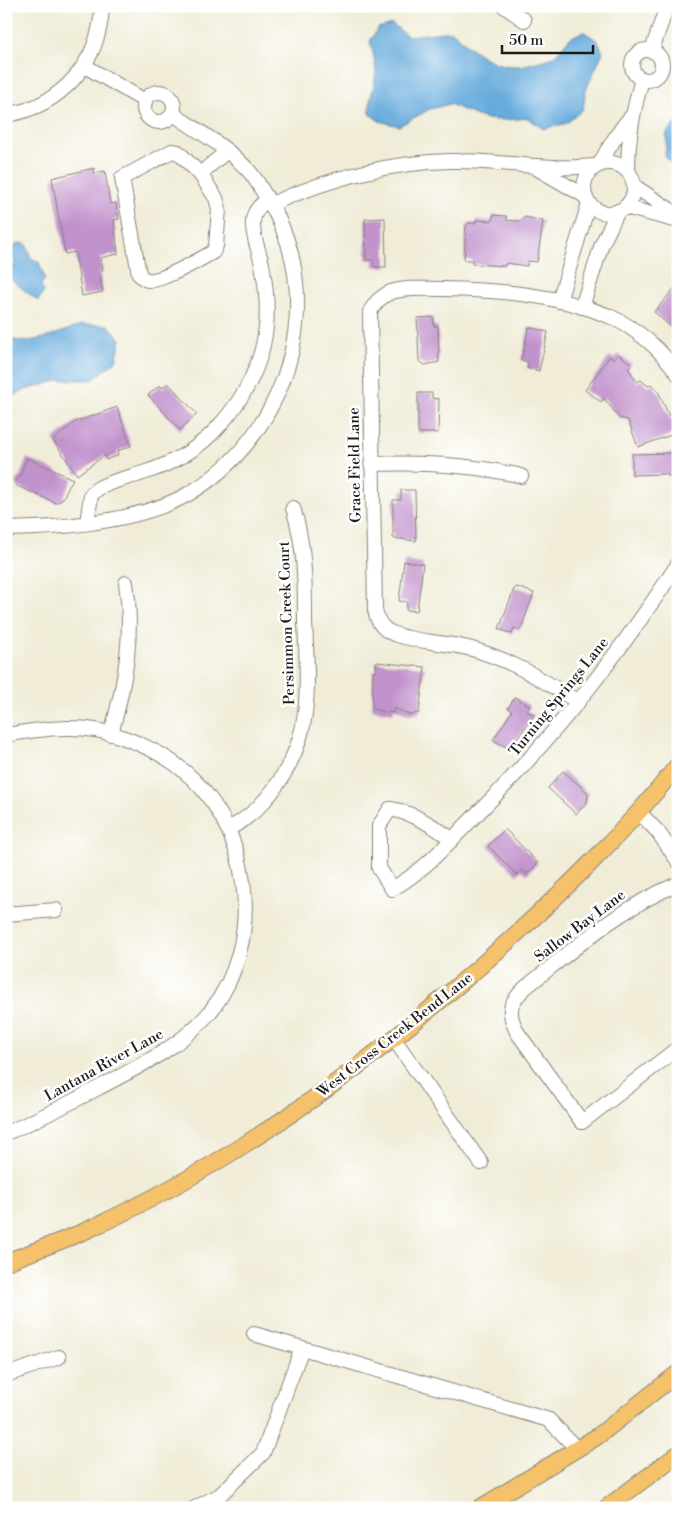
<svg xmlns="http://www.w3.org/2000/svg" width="684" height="1514" font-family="'Libre Bodoni',serif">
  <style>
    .water { fill: #66abdc; stroke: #41647c }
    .building { fill: #c192cc }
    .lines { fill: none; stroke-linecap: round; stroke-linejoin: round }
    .minor-casing { stroke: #86847a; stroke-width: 16 }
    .major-casing { stroke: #86847a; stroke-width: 18 }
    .minor { stroke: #fff; stroke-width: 14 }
    .major { stroke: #f5c16b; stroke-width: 16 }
    .labels { text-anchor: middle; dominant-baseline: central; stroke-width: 5; stroke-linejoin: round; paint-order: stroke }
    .street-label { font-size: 15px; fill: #1c1c1c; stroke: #fff }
  </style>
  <rect width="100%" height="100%" fill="#fff"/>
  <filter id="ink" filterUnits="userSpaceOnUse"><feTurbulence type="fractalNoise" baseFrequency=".02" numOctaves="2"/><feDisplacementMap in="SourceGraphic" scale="10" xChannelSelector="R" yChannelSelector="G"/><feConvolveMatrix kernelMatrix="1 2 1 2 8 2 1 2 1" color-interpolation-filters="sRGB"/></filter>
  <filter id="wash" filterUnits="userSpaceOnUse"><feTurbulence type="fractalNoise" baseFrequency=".0096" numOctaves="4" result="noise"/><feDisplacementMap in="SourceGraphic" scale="20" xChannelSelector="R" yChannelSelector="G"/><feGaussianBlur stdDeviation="1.12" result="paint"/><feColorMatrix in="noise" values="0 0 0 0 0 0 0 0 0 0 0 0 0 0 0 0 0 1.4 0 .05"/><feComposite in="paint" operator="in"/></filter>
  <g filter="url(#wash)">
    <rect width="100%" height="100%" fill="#f0ecd7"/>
    <!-- water -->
    <g class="water">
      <path d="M 392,24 L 408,36 L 452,31 C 476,53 498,74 533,63 C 539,61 547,60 552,57 C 567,47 562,38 584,32 L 597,40 L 603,52 L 586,90 L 583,109 L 567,123 L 543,129 L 528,118 C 489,122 486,121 450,104 L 430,109 L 399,126 L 379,121 L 370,114 C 369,97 373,92 375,78 C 377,65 373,53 370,41 L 378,28 Z"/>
      <polygon points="678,121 678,173 665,156 667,132"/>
      <polygon points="17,243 26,244 31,258 39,262 45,279 41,285 44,292 38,301 9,278 6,279 6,272 15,263 11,251"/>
      <path d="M 81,325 L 108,325 L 121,339 L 116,361 L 93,380 L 61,380 L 22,391 L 6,401 L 6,338 C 31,347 57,333 81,325 Z"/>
    </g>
    <g id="blocks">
      <!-- building -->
      <g class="building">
        <polygon points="94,168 94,173 105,171 110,204 116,203 119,219 114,220 118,254 100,258 103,270 99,271 103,292 82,296 75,252 65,254 52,178"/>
        <polygon points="493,215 507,216 506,220 520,221 525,217 543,221 537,262 528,261 527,266 506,263 505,266 472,264 472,260 464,260 466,226 469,223 476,223 476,220 492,221"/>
        <polygon points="385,218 386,267 374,267 373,260 366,260 365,219"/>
        <polygon points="678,284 678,321 672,328 654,312"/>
        <polygon points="433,317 434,326 438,326 439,362 425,365 419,361 417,318"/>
        <polygon points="529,327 548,332 539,371 527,368 528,362 521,360"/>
        <polygon points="618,354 632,364 628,368 637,382 641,380 648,386 651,384 659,393 676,433 638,447 628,420 619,418 604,398 601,402 585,390 610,356 614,359"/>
        <polygon points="168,383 197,414 180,430 148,395 160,385 162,388"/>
        <polygon points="418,393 432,393 432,398 439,399 438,433 418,433"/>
        <polygon points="117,407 131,446 117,451 118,455 106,460 105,455 77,475 53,440 75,422"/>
        <polygon points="674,453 674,461 678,461 678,476 668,476 667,474 632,475 632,454"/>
        <polygon points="27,458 73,479 62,500 56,503 17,486 15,482 20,476"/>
        <polygon points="401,490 415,490 416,541 393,538 393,500 401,500"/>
        <polygon points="404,561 423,564 417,611 406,610 407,602 399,601"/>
        <polygon points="517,587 534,593 522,626 519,630 514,628 512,634 499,629 514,589"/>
        <polygon points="376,662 425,667 419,713 410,715 394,708 393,713 372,709 373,671 376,672"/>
        <polygon points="515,697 530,706 527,711 534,715 510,749 493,740 512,711 508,708"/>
        <polygon points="563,771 588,793 587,802 576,814 548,788"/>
        <polygon points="505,829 538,863 527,874 522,870 517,875 488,846"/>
      </g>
    </g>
  </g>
  <g filter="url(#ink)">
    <use href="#blocks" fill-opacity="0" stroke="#86847a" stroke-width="1"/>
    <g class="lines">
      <defs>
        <g id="minor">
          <polyline points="504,6 524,20"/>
          <polyline points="652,50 667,6"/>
          <circle cx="647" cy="65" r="15"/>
          <polyline points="85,66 145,101"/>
          <circle cx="159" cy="107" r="15"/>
          <path d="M 6,115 C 62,106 100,62 102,6"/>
          <circle cx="609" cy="188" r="25"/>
          <path d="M 599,165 C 606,152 621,127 631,117"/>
          <polyline points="538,169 585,196"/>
          <path d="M 628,171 C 628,137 633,111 642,79"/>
          <path d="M 200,174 L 216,198 L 219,209 L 216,246 L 213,252 C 201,259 161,282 148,280 C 144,280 142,277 139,274 L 122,178 L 172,151 L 178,152 L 200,174 L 227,151"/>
          <polyline points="634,186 672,211 678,218"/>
          <polyline points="625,207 678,221"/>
          <polyline points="559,301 589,203"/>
          <polyline points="582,307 602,244 618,211"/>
          <path d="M 371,464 C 423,462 471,464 521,476"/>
          <path d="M 87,523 L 91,495 L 97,489 C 110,481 128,478 143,473 C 172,464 200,448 220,425 C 245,397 262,364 266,327 C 268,308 266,288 263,270 C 260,246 240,218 266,201 L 271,204 C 328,179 388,162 451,161 C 486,160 520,166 554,167 C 568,168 582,167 596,166"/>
          <path d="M 6,529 C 62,528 141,522 190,493 C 290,433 331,295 265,195 C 260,187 255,177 248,170 C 227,147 198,131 173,114"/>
          <path d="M 578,702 C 543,680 508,658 468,648 C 444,642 413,642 392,633 C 381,629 377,620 375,610 L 370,312 C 375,302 381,296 391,292 C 407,287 425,289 441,289 C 497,290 556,294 609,316 C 636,328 661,349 678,374"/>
          <path d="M 111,734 C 125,684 134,635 126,583"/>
          <path d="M 6,735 C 45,728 84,723 122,737 C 141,744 163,754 179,767 C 252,823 267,940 210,1012 C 181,1047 138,1067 98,1088 C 68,1104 38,1120 6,1133"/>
          <polyline points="640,813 658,832 678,861"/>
          <path d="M 228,829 C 269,809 300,758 305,713 C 309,683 306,651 305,621 C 305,582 305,545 293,508"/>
          <path d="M 452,839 C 433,826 414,813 390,809 L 379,826 L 379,868 L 392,889 C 423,872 447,844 472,819 C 550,742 618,656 678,564"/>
          <path d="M 678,884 C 621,907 574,949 526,987 C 510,1002 506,1010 517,1032 L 582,1122 L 678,1048"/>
          <polyline points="6,914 56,910"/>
          <polyline points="394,1039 481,1163"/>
          <polyline points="254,1334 549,1420 577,1449"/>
          <polyline points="6,1375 59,1357"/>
          <polyline points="195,1508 220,1495 263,1453 302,1348"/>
        </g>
        <g id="major">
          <path d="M 6,1262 C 32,1252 59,1242 85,1231 C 240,1161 379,1058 504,945 C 567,888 626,831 678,765"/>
          <polyline points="480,1508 598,1436 678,1373"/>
          <polyline points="606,1508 678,1454"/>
        </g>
      </defs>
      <!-- minor casing -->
      <use href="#minor" class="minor-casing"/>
      <!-- major casing -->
      <use href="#major" class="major-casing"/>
      <!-- minor -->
      <use href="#minor" class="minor"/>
      <!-- major -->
      <use href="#major" class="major"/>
    </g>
  </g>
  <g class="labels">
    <!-- street labels -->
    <g class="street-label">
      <text transform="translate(355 465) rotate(-91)">Grace Field Lane</text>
      <text transform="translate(287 623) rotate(-92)">Persimmon Creek Court</text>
      <text transform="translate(559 697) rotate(-51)">Turning Springs Lane</text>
      <text transform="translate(580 926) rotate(-37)">Sallow Bay Lane</text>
      <text transform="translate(395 1035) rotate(-38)">West Cross Creek Bend Lane</text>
      <text transform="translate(104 1065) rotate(-29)">Lantana River Lane</text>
    </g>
  </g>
  <!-- margin -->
  <rect width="684" height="1514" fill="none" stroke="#fff" stroke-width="25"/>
  <!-- scale -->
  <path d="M502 45v8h91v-8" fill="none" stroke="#1c1c1c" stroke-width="2.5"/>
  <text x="509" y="45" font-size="15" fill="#1c1c1c" stroke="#ffffff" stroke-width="4" paint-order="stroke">50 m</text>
</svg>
